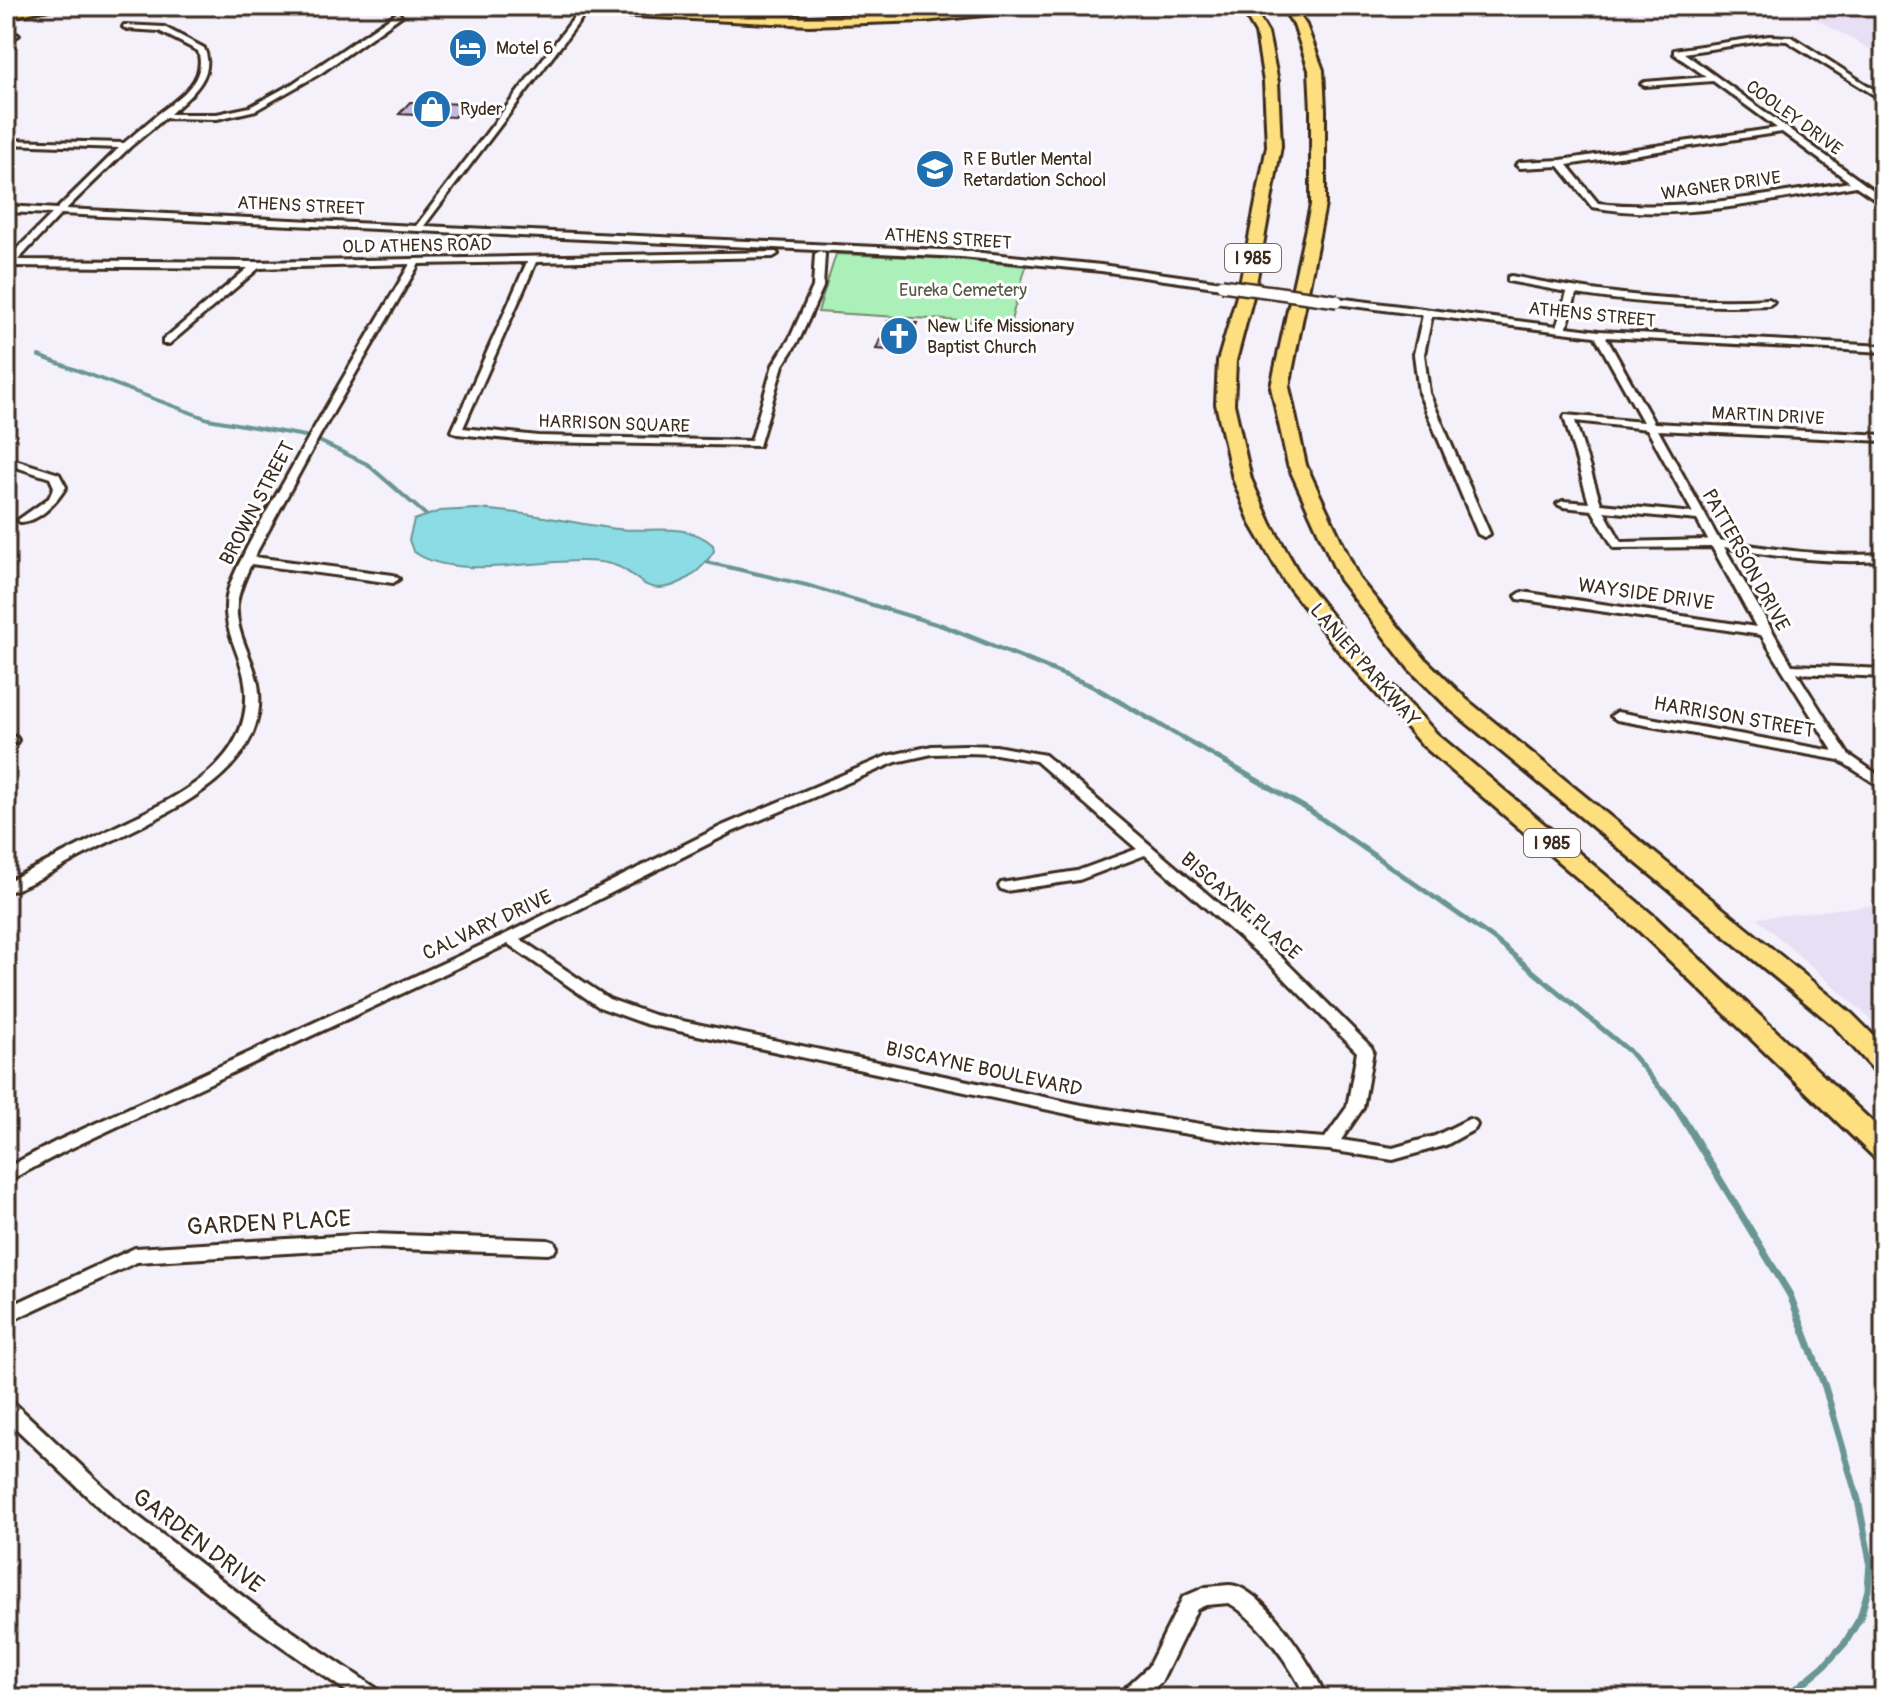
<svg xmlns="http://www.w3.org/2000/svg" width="1890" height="1704" font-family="Pangolin,sans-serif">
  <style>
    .built { fill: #e7e0f5 }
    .green { fill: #abefb9; stroke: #738c6c; stroke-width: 2 }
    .water { fill: #8bdce5; stroke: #6b9595; stroke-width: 2 }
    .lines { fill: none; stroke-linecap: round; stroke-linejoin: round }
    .stream-far2 { stroke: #6b9595; stroke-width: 4 }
    .stream-far1 { stroke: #6b9595; stroke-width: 5 }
    .stream { stroke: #6b9595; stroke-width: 7 }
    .building { fill: #c8b8e8; stroke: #3b2a1e; stroke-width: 2 }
    .street-casing { stroke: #3b2a1e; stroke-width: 6 }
    .highway-casing { stroke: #3b2a1e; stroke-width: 6 }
    .street { fill: #fff; fill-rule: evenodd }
    .highway { fill: #fddf80; fill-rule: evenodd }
    .street-bridge-casing { stroke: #3b2a1e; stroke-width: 16; stroke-linecap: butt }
    .street-bridge { stroke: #fff; stroke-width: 11 }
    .labels { text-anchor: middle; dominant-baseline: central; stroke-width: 6; stroke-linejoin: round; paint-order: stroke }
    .far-poi-label { font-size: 18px; fill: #3b2a1e; stroke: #fff; text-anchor: start }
    .far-street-label { font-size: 18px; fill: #3b2a1e; stroke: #fff }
    .shield { fill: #fff; stroke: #766a62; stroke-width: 2 }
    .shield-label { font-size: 18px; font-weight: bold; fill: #3b2a1e }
    .far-park-label { font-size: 18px; fill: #575b45; stroke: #fff }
    .street-label { font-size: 20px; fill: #3b2a1e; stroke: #fff }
    .near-street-label { font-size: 24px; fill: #3b2a1e; stroke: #fff }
  </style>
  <rect width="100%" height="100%" fill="#f4f1fa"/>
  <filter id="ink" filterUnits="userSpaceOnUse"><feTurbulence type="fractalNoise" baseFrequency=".0125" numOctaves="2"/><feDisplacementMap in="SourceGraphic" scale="16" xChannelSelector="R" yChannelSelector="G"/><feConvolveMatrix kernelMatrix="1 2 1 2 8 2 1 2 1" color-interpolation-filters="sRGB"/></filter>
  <g filter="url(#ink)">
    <!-- built -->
    <g class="built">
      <polygon points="1792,6 1884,6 1884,57 1841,33"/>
      <polygon points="1884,904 1884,1031 1757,918"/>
    </g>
    <!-- green -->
    <polygon class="green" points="836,254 954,259 1026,266 1010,324 818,312"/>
    <!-- water -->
    <path class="water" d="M 476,509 C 525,511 570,523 618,529 C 650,533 686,521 713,545 L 714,551 C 703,569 682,587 660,588 C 645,589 636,576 623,569 C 611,562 595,561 582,561 C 535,560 451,581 413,551 L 409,540 L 414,520 L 440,511 Z"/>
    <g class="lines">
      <!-- stream-far2 -->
      <g class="stream-far2">
        <polyline points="39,356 208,419 305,436"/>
        <polyline points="321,442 367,464 426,515"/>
        <polyline points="706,562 806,585 946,627"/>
      </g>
      <!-- stream-far1 -->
      <polyline class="stream-far1" points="941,625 1092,686 1309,810 1494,939 1629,1051 1664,1093"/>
      <!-- stream -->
      <polyline class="stream" points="1663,1091 1676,1107 1790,1295 1825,1387 1858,1500 1870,1561 1868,1590 1860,1618 1845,1643 1825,1665 1785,1698"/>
    </g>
    <!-- building -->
    <g class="building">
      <polygon points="410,102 464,104 454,117 399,114"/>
      <polygon points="888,321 917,323 905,351 876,349"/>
    </g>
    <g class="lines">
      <defs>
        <g id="street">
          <path d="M 583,6 L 591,6 L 424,226 L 962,251 L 1101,265 L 1222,282 L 1227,285 L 1222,288 L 1101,271 L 962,257 L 61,214 L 18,260 L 257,262 L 776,252 L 778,254 L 773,257 L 536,262 L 463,428 L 538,436 L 751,441 L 773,365 L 790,338 L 813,287 L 815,254 L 820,251 L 825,254 L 823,287 L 800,338 L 783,365 L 759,446 L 538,442 L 457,434 L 452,431 L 527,262 L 419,264 L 320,435 L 254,557 L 393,575 L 399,579 L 393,583 L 251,564 C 245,577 239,590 237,604 C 234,635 257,662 259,692 C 266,778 155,818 93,850 C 66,863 35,884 6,893 L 6,882 C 40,865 75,848 109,830 C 165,802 249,770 246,693 C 245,652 214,626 231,582 C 246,546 266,513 285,480 C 325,407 368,336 410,264 L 259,268 L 169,344 L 163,344 L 163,340 L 248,268 L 6,266 L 6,260 L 52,214 L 6,212 L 6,206 L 57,209 L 119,148 L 6,144 L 6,140 L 124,143 C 135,134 147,123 157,115 C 176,100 208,81 198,51 L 159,31 L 127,29 L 123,27 L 124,25 L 164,27 L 204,48 C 217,76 189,97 170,114 L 217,114 L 250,107 L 292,84 L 398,12 L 401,16 L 321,73 L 256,110 L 217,119 L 165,118 L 130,147 L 66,209 L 416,226 Z"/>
          <polygon points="12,33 19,35 6,43 6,38"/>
          <path d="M 1769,36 L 1792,37 L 1884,96 L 1884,101 L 1787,41 L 1769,40 L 1684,53 L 1884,198 L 1884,205 L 1856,186 C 1770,200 1679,223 1592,207 L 1559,166 L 1520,168 L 1516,165 L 1520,162 L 1561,160 L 1777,128 L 1713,81 L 1645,86 L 1641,84 L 1645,82 L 1707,77 L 1674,54 L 1674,50 ZM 1782,132 L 1850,182 C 1766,195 1683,212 1598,203 L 1567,165 Z"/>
          <path d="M 1511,276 C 1597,293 1682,304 1769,299 L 1774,302 L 1769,305 C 1704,308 1641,304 1576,294 L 1567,327 L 1599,331 L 1884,346 L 1884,352 L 1606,337 L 1654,423 L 1884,435 L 1884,441 L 1658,430 L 1719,540 C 1775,550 1828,557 1884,554 L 1884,560 C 1829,564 1777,557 1724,547 L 1792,665 L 1884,669 L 1884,677 L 1797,673 L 1848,754 L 1884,779 L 1884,789 L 1839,760 L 1617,720 L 1611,716 L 1617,712 L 1833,751 L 1761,635 L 1518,599 L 1516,596 L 1522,592 L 1756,627 L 1712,547 L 1614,548 L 1592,510 L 1563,507 L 1557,504 L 1563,501 L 1589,503 L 1564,417 L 1565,415 L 1643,422 L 1595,336 L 1432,316 L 1424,354 L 1429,393 L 1490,534 L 1484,537 L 1478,534 L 1419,393 L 1414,354 L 1423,315 L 1337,304 L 1332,301 L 1337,298 L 1557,326 L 1567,292 L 1508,281 L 1508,277 ZM 1575,421 L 1647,429 L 1693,513 L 1601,504 ZM 1604,511 L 1697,520 L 1708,540 L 1621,542 Z"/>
          <path d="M 6,457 L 59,474 L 66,487 C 57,502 38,523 20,522 L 18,520 L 49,498 L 54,487 L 50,478 L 6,464 Z"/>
          <polygon points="6,736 16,737 18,740 16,743 6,744"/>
          <path d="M 966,745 L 996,746 L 1045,755 L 1281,957 L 1371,1047 L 1373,1051 L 1363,1108 L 1341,1140 L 1393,1148 L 1435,1136 L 1469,1119 L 1475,1121 L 1477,1125 L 1475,1129 L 1446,1145 L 1393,1160 L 1329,1150 L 1257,1145 L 1082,1117 L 646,1024 L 599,1007 L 508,944 L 67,1150 L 6,1182 L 6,1168 L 55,1142 L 504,935 L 722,826 L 887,756 L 932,746 ZM 966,753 L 996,754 L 1036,761 L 1137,849 L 1077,871 L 1001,883 L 999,886 L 1001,889 L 1006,891 L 1079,880 L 1145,855 L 1271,965 L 1357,1052 L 1347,1107 L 1325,1138 L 1257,1133 L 1082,1105 L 654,1015 L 609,999 L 520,939 L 732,832 L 896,762 L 932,754 Z"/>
          <polygon points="370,1234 548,1240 554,1242 557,1247 554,1252 548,1254 370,1248 137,1262 6,1323 6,1308 135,1248"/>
          <polygon points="6,1399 13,1402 122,1504 258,1608 380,1691 383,1698 356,1698 244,1620 108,1516 6,1419"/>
          <path d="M 1229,1585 C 1262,1585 1315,1669 1326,1698 L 1306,1698 C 1293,1667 1257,1619 1229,1603 L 1206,1605 L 1197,1609 L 1162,1681 L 1144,1698 L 1119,1698 L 1122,1691 L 1148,1667 L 1183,1597 L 1206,1587 Z"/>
        </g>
        <g id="highway">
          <polygon points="34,6 63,6 6,18 6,10"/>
          <polygon points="512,6 589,6 809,17 1041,6 1035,10 924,21 809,25 518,10"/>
          <polygon points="1240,6 1252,6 1268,33 1278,82 1281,146 1255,289 1236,361 1234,404 1251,479 1271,524 1300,575 1352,642 1437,734 1654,916 1884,1133 1884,1160 1874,1157 1636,928 1421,744 1338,650 1284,581 1251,524 1233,479 1216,404 1218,361 1239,289 1267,146 1264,82 1256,33"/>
          <polygon points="1281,6 1293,6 1306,25 1323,70 1325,110 1325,205 1289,387 1306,465 1359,579 1425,659 1467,700 1852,1014 1884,1046 1884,1073 1874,1070 1834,1026 1451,710 1409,669 1340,580 1288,465 1271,387 1311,205 1311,110 1309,70 1294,25"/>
        </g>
      </defs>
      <!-- street casing -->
      <use href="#street" class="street-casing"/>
      <!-- highway casing -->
      <use href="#highway" class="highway-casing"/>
      <!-- street -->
      <use href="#street" class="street"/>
      <!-- highway -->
      <use href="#highway" class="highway"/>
      <defs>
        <polyline id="street-bridge" points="1222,285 1337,301"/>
      </defs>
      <!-- street-bridge casing -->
      <use href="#street-bridge" class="street-bridge-casing"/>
      <!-- street-bridge -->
      <use href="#street-bridge" class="street-bridge"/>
    </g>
  </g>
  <!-- icons -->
  <defs>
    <symbol id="hotel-disc" viewBox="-11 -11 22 22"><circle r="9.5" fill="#1f6fb2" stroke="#fff"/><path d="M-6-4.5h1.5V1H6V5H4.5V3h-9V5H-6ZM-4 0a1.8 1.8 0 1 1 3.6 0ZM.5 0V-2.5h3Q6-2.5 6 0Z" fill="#fff"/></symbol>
    <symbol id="shop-disc" viewBox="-11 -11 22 22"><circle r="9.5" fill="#1f6fb2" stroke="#fff"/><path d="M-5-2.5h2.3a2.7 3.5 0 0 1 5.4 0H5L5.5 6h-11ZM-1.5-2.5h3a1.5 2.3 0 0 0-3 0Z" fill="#fff"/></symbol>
    <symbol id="school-disc" viewBox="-11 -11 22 22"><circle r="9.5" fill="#1f6fb2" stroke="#fff"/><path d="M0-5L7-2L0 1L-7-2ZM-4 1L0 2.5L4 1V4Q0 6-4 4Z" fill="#fff"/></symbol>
    <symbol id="church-disc" viewBox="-11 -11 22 22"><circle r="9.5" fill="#1f6fb2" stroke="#fff"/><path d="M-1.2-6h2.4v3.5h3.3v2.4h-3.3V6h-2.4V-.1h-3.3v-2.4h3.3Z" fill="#fff"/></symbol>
  </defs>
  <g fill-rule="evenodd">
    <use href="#hotel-disc" x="446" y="26" width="44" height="44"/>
    <use href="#shop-disc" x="410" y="87" width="44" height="44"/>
    <use href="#school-disc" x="913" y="147" width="44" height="44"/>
    <use href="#church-disc" x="877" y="314" width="44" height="44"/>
  </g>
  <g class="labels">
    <!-- far-poi labels -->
    <g class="far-poi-label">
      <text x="496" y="48">Motel 6</text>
      <text x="460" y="109">Ryder</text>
      <text x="963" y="159">R E Butler Mental<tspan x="963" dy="21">Retardation School</tspan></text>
      <text x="927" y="326">New Life Missionary<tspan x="927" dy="21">Baptist Church</tspan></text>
    </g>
    <!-- far-street labels -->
    <g class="far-street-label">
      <text transform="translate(1794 118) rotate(36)">COOLEY DRIVE</text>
      <text transform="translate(1721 186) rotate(-8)">WAGNER DRIVE</text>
      <text transform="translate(301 206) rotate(3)">ATHENS STREET</text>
      <text transform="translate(948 239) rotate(4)">ATHENS STREET</text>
      <text transform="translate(417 246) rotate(-1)">OLD ATHENS ROAD</text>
      <text transform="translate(1592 315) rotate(6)">ATHENS STREET</text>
      <text transform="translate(1768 416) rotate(3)">MARTIN DRIVE</text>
      <text transform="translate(614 424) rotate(2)">HARRISON SQUARE</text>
    </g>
    <!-- shield labels -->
    <g class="shield">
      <rect x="1225" y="244" width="56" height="28" rx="6"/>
      <rect x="1524" y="829" width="56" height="28" rx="6"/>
    </g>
    <g class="shield-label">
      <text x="1253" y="258">I 985</text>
      <text x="1552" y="843">I 985</text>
    </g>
    <!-- far-park labels -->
    <g class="far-park-label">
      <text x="963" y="290">Eureka Cemetery</text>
    </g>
    <!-- street labels -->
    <g class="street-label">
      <text transform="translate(257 503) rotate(-62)">BROWN STREET</text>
      <text transform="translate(1746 560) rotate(61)">PATTERSON DRIVE</text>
      <text transform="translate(1646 594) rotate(8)">WAYSIDE DRIVE</text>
      <text transform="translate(1365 665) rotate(49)">LANIER PARKWAY</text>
      <text transform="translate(1734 717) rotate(10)">HARRISON STREET</text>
      <text transform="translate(1241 906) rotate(41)">BISCAYNE PLACE</text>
      <text transform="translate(487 925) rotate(-25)">CALVARY DRIVE</text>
      <text transform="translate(984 1069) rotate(12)">BISCAYNE BOULEVARD</text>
    </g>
    <!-- near-street labels -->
    <g class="near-street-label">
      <text transform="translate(269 1223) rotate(-3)">GARDEN PLACE</text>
      <text transform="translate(198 1541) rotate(37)">GARDEN DRIVE</text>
    </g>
  </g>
  <!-- margin -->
  <rect width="1890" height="1704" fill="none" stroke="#fff" stroke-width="32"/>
  <rect x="16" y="16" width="1858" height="1672" fill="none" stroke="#3b2a1e" stroke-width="3" filter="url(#ink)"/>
</svg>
